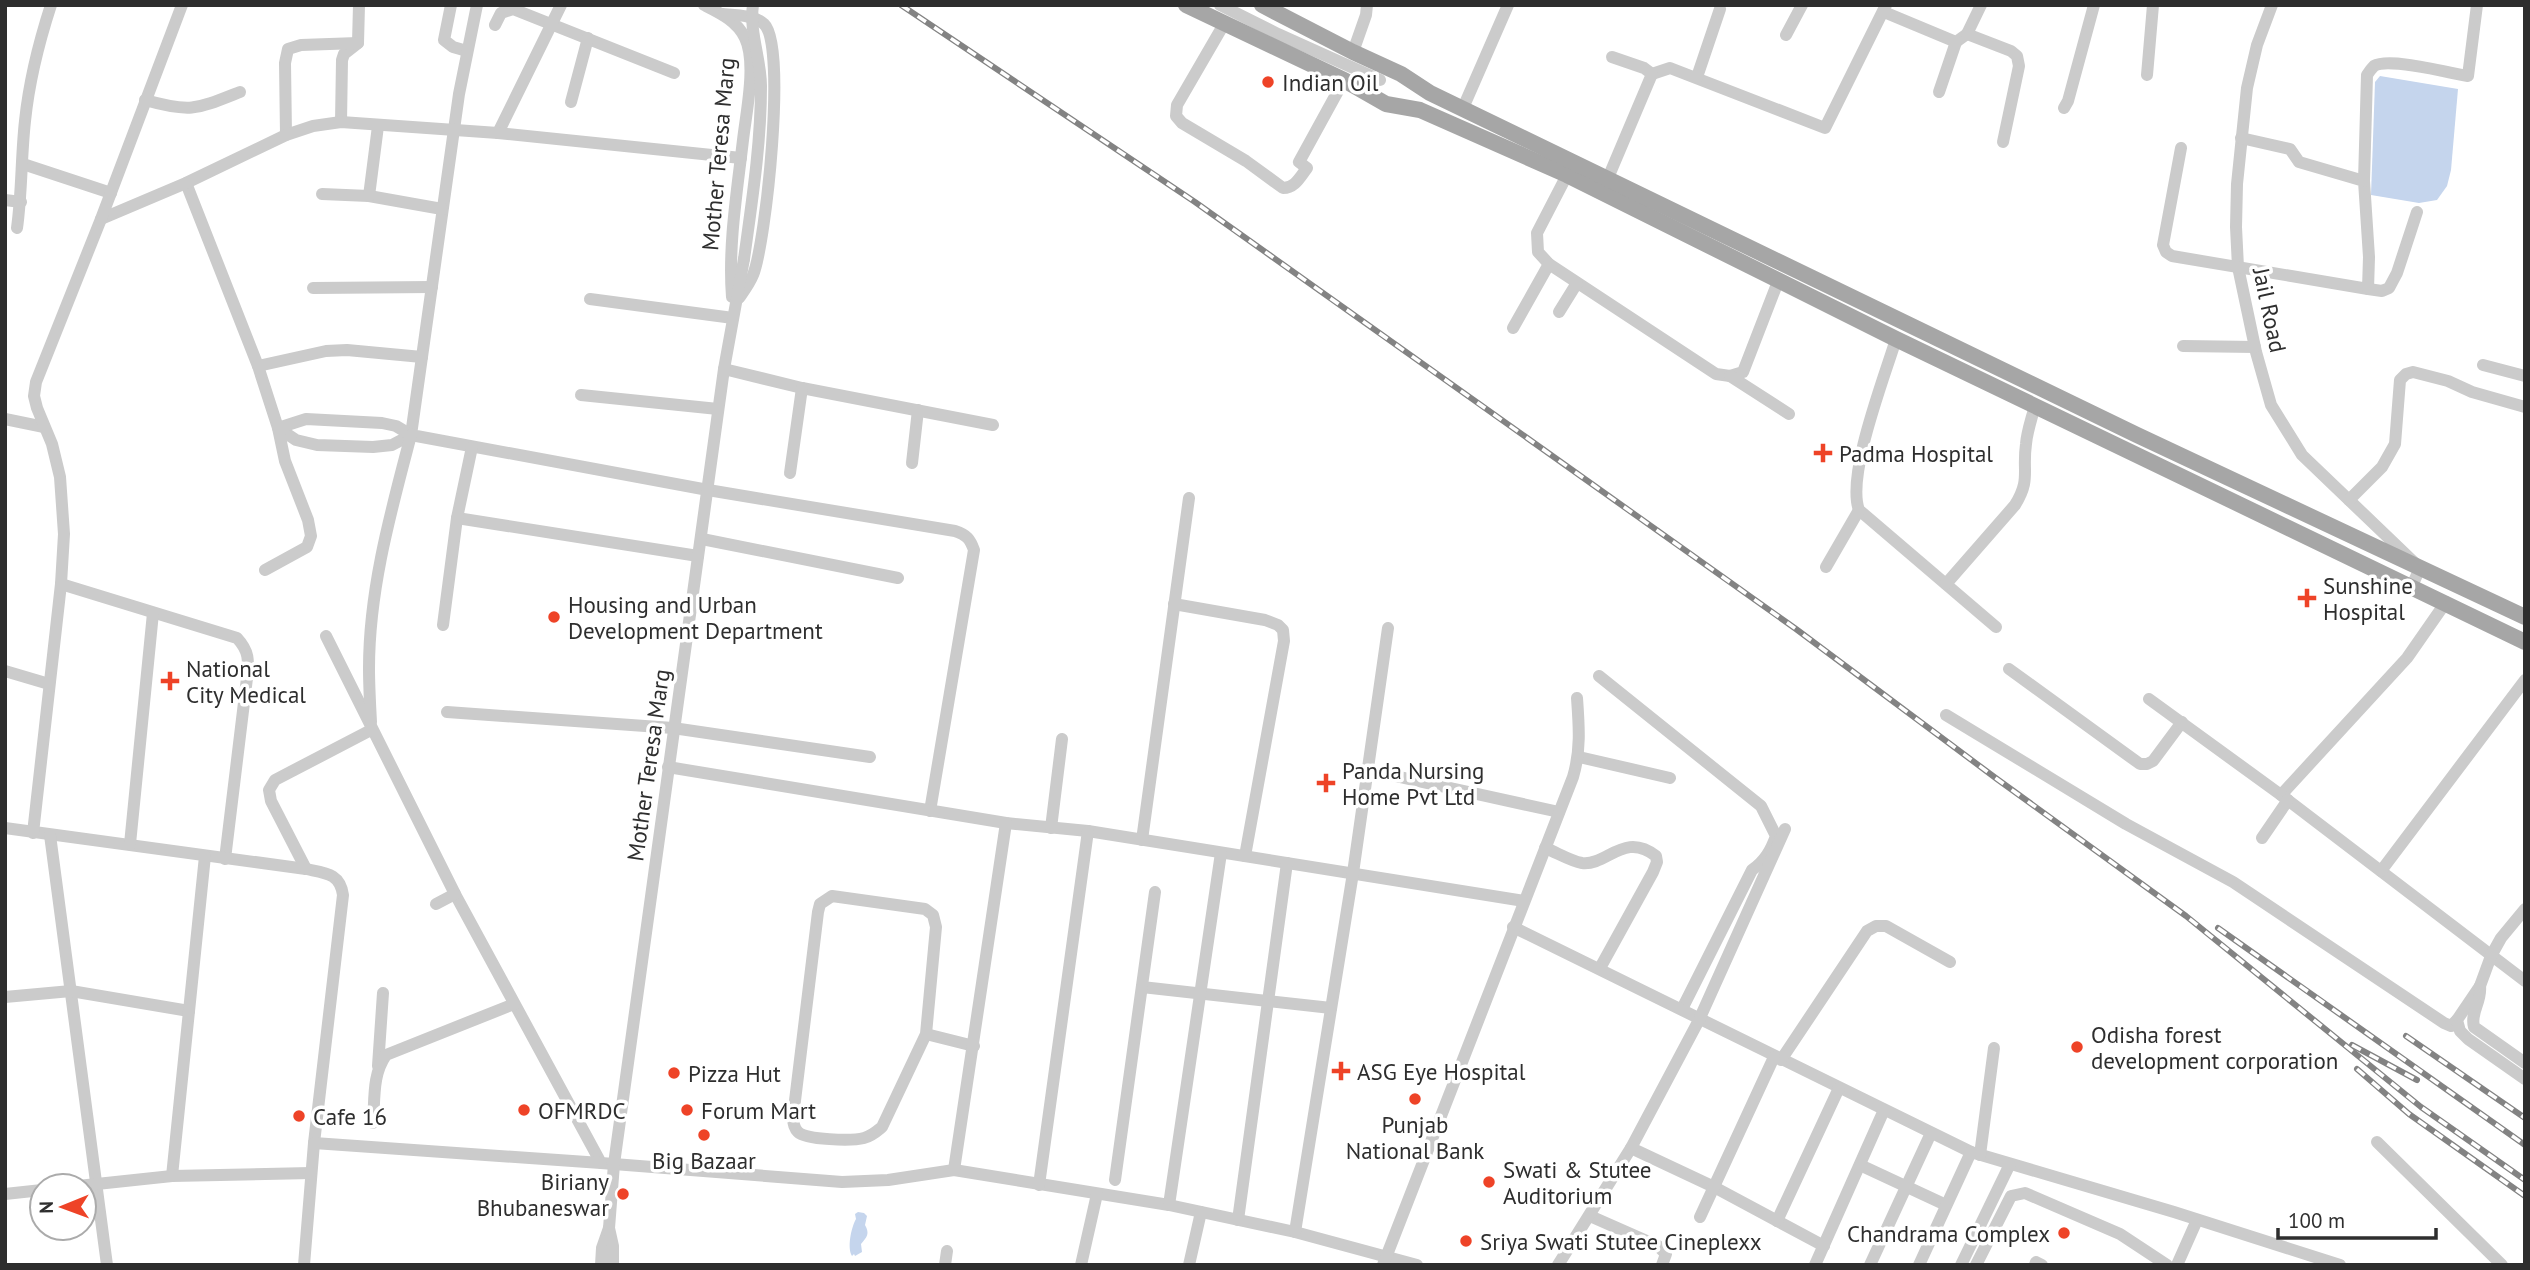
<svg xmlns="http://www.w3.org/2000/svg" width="2530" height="1270" font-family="'PT Sans',sans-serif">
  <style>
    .water { fill: #c5d5ed }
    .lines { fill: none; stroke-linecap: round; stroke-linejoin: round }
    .minor { stroke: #cbcbcb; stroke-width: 12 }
    .major { stroke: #a6a6a6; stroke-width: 16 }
    .rail-casing { stroke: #838383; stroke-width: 6 }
    .rail { stroke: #fff; stroke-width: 3.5; stroke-dasharray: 10; stroke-linecap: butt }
    .minor-bridge { stroke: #cbcbcb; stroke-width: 12 }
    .poi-dot { fill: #ee4327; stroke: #fff; stroke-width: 2.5 }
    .labels { text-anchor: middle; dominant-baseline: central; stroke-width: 7; stroke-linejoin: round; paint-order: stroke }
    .poi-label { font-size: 23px; fill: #2e2e2e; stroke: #fff; text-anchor: start }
    .street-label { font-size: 23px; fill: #2e2e2e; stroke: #fff }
  </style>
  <rect width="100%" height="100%" fill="#fff"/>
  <!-- water -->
  <g class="water">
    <polygon points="2380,76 2458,89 2451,170 2447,186 2437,200 2419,203 2371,195 2375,82"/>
    <path d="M 858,1212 L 864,1213 L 867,1216 L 865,1225 C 870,1234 867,1237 861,1244 L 862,1252 L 855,1256 L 854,1254 L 852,1256 C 847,1248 851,1228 856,1219 L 855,1214 Z"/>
  </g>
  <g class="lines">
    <!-- minor -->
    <g class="minor">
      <polyline points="451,5 444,40 453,47 467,51"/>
      <path d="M 477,5 L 459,94 L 411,435 L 708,490 L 955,531 C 967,535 970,539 974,550 L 930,811"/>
      <path d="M 704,5 C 720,13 737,21 745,38 C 757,63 746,113 743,140 C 737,192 728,246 732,297"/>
      <polyline points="1220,5 1278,34 1380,80"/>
      <polyline points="2272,5 2257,45 2247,88 2237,184 2236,227 2238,267 2256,352 2271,405 2302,455 2420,568 2412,586"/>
      <polyline points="1884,12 1956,42 1967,34 1981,5"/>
      <path d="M 723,14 C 735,15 755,15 764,24 C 787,45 766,243 753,275 C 750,283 744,291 739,298"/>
      <path d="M 1224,24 L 1177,105 L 1176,116 L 1182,123 L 1246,161 L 1283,188 C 1295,188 1300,177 1307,168 L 1299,162 L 1344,80"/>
      <polyline points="495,25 501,13 513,9 674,73"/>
      <polyline points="1967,34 2011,51 2017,56 2019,66 2003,142"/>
      <polyline points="1786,35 1802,5"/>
      <polyline points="1353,52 1366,15 1367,5"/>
      <polyline points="1652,74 1670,68 1825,128 1886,5"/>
      <polyline points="2147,75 2153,5"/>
      <polyline points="1697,77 1720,9"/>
      <polyline points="1939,92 1956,42"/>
      <path d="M 145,100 C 191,113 197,109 240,92"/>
      <polyline points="571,102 588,38"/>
      <polyline points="1463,108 1508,5"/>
      <polyline points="2064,108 2068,101 2094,5"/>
      <polyline points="341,122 342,60 344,54 358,43 359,5"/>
      <polyline points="498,133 561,5"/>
      <polyline points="286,135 285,63 288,49 301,45 358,43"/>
      <polyline points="2181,148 2163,245 2166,252 2172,256 2368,289 2369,257 2364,181 2299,162 2290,149 2241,138"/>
      <polyline points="23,164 111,193"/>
      <polyline points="1567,175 1537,233 1538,252 1549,264 1716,374 1730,376 1743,372 1779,279"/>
      <polyline points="1608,178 1652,74 1644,68 1612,57"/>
      <path d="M 2364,181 L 2367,75 C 2369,72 2372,68 2374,66 C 2389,57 2449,73 2468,76 L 2477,5"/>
      <polyline points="186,183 258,366 278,428 296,440 317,445 373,447 392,445 411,435"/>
      <polyline points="322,194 369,196 442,209"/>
      <polyline points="369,196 378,126"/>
      <polyline points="5,200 21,202"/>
      <polyline points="101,219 186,183 286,135 313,126 341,122 498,133 741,158"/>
      <path d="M 17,228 C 22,192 21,157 25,121 C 29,82 39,42 51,5"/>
      <polyline points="313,288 432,287"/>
      <polyline points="2368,289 2382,291 2389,288 2397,273 2417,212"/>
      <polyline points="590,299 733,318"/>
      <polyline points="1559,312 1577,283"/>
      <polyline points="1513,328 1549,264"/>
      <path d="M 1896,339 C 1885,376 1846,475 1859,510 L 1996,627"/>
      <polyline points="2183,346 2255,347"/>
      <polyline points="2483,365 2525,376"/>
      <polyline points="258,366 326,351 347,350 422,357"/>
      <polyline points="724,369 802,388 993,425"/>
      <polyline points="1730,376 1789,414"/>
      <polyline points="581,395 718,409"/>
      <polyline points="5,419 44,427"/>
      <polyline points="912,463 918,410"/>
      <polyline points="790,473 802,388"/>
      <polyline points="2349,500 2382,467 2395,444 2400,380 2406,374 2413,372 2448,381 2472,392 2525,407"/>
      <polyline points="457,518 698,556"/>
      <polyline points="702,539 898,578"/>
      <polyline points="1826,567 1859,510"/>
      <polyline points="265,570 307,547 311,536 308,520 285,461 278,428 306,419 382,423 396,426 411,435"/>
      <path d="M 61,584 L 237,638 C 249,651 249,660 247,678 L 225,859"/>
      <path d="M 1946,584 L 2015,505 C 2031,479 2022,472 2026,444 C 2027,431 2032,418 2035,405"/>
      <polyline points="1174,604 1265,620 1278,625 1283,630 1284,641 1245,856"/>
      <polyline points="443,625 457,518 472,447"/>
      <polyline points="326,636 455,894 601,1163 842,1182 888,1180 954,1170 1169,1205 1295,1232 1417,1265"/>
      <polyline points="2009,669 2140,764 2147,764 2153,761 2182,722"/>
      <polyline points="5,671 49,684"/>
      <path d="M 1599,676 L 1761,806 L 1776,836 C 1771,850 1765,861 1752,870 L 1682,1009"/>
      <polyline points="2149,699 2281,795 2407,658 2446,602"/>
      <polyline points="447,712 673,728 870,757"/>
      <polyline points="1946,715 2126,824 2233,882 2444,1023 2451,1026 2457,1020"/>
      <path d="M 371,722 C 370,704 369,686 369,668 C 369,589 391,511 411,435"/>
      <polyline points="1579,757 1670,778"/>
      <polyline points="668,767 1006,823 1088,831 1524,901"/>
      <polyline points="1368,770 1559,812"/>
      <polyline points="2281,795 2525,981"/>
      <path d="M 5,828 L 306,869 C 325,873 340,873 343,895 L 314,1143 L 304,1265"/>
      <polyline points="1051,828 1062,739"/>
      <polyline points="33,833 61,584 64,534 60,477 52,444 37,408 34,396 36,382 101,219 182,5"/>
      <polyline points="50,835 107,1265"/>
      <polyline points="2262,838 2288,800"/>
      <polyline points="1142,840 1189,498"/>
      <polyline points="130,844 153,613"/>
      <path d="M 1545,848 C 1556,852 1570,861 1582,863 C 1607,866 1624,831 1656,856 L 1657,862 L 1653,872 L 1600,968"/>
      <polyline points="306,869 271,801 269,790 275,780 371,730"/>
      <polyline points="2381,871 2525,680"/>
      <polyline points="436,904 455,894"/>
      <polyline points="2525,909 2501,938 2491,956 2480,986 2457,1020 2460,1031 2468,1039 2525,1079"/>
      <polyline points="1513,927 1971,1152 2174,1212 2340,1265"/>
      <path d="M 2480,986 C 2482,1002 2470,1012 2474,1027 L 2525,1063"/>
      <polyline points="1142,987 1331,1008"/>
      <polyline points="5,997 71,991 189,1011"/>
      <path d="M 926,1034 L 882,1127 C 876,1132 872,1136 864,1138 C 852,1141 806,1140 798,1132 C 794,1128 793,1122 793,1117 L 818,912 L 820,904 L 832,896 L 925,909 L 933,915 L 936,927 L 926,1034 L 974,1046"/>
      <polyline points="1781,1060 1867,931 1876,926 1886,926 1950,962"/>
      <polyline points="378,1066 383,993"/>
      <path d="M 373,1123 C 375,1099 372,1075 386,1055 L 514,1004"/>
      <polyline points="2377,1142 2502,1265"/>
      <polyline points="314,1143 601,1163"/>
      <polyline points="1631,1148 1714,1187 1824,1246"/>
      <polyline points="1980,1155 1994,1048"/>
      <polyline points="1860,1165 1946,1205"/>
      <polyline points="954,1170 1006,823"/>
      <polyline points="172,1176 205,856"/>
      <polyline points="1115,1180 1155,892"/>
      <polyline points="1039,1185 1088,831"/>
      <polyline points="78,1186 172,1176 311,1173"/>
      <polyline points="5,1194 42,1190"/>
      <polyline points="1169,1205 1221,853"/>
      <polyline points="1590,1216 1658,1246 1666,1254 1662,1265"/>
      <polyline points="1700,1217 1774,1057"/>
      <polyline points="1238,1220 1287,863"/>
      <polyline points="1777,1221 1839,1088"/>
      <polyline points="1295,1232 1353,873 1388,628"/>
      <polyline points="601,1265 602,1248 609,1228"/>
      <polyline points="613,1265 613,1246 609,1228 614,1164 724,369 744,259"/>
      <polyline points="945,1265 947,1251"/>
      <polyline points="1081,1265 1097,1194"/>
      <polyline points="1189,1265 1201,1212"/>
      <path d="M 1383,1265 L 1573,777 C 1581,750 1579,726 1577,698"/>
      <polyline points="1558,1265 1631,1148 1699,1020 1785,829"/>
      <polyline points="1815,1265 1884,1110"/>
      <polyline points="1870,1265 1931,1133"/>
      <polyline points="1919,1265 1971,1152"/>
      <polyline points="1961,1265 2010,1164"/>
      <polyline points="1976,1265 2011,1196 2025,1193 2120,1234 2167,1265"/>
      <polyline points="2035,1265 2036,1262 2042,1265"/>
      <polyline points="2177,1265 2197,1220"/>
    </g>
    <!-- major -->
    <g class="major">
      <polyline points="1186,5 1344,80 1386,104 1420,110 1567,175 1896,339 2525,642"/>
      <polyline points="1262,5 1353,52 1401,74 1430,93 2137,435 2525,617"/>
    </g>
    <defs>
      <g id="rail">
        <polyline points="901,5 1195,202 1796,629 1997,779 2186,916 2421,1107 2525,1180"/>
        <polyline points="2218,928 2525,1145"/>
        <polyline points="2406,1036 2525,1118"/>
        <polyline points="2352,1045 2417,1080"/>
        <polyline points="2357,1069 2409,1114 2525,1196"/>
      </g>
    </defs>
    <!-- rail casing -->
    <use href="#rail" class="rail-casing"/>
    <!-- rail -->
    <use href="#rail" class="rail"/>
    <!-- minor-bridge -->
    <path class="minor-bridge" d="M 744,259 C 752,201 761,144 761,86 C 761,59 749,32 753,5"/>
  </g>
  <!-- markers -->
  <g class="poi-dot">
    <circle cx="1268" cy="82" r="7"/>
    <path d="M1819.5 442.5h7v7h7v7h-7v7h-7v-7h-7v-7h7z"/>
    <path d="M2303.5 587.5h7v7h7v7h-7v7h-7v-7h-7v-7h7z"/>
    <circle cx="554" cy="617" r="7"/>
    <path d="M166.5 670.5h7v7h7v7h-7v7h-7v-7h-7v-7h7z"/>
    <path d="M1322.5 772.5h7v7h7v7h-7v7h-7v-7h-7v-7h7z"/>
    <circle cx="2077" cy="1047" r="7"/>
    <path d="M1337.5 1060.5h7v7h7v7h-7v7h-7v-7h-7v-7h7z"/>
    <circle cx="674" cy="1073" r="7"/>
    <circle cx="1415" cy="1099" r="7"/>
    <circle cx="524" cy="1110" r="7"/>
    <circle cx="687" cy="1110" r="7"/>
    <circle cx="299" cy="1116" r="7"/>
    <circle cx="704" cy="1135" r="7"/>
    <circle cx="1489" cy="1182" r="7"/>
    <circle cx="623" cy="1194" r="7"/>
    <circle cx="2064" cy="1233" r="7"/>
    <circle cx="1466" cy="1241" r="7"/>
  </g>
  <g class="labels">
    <!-- poi labels -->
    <g class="poi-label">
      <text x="1282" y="82">Indian Oil</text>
      <text x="1839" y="453">Padma Hospital</text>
      <text x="2323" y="585">Sunshine<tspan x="2323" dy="26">Hospital</tspan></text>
      <text x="568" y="604">Housing and Urban<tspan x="568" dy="26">Development Department</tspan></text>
      <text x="186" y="668">National<tspan x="186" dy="26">City Medical</tspan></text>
      <text x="1342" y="770">Panda Nursing<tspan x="1342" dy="26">Home Pvt Ltd</tspan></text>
      <text x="2091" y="1034">Odisha forest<tspan x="2091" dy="26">development corporation</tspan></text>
      <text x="1357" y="1071">ASG Eye Hospital</text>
      <text x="688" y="1073">Pizza Hut</text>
      <text x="538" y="1110">OFMRDC</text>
      <text x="701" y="1110">Forum Mart</text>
      <text x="313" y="1116">Cafe 16</text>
      <text x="1415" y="1124" text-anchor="middle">Punjab<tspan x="1415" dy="26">National Bank</tspan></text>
      <text x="704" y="1160" text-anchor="middle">Big Bazaar</text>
      <text x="1503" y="1169">Swati &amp; Stutee<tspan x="1503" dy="26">Auditorium</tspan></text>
      <text x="609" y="1181" text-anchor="end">Biriany<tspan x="609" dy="26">Bhubaneswar</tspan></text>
      <text x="2050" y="1233" text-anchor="end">Chandrama Complex</text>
      <text x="1480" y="1241">Sriya Swati Stutee Cineplexx</text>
    </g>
    <!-- street labels -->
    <g class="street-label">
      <text transform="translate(718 154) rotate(-85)">Mother Teresa Marg</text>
      <text transform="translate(2270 310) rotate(78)">Jail Road</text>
      <text transform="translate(648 765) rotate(-82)">Mother Teresa Marg</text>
    </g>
  </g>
  <!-- border -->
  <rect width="2530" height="1270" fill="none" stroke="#2e2e2e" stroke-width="14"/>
  <!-- north arrow -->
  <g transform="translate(63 1207) rotate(269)"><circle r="33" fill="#ffffff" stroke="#ababab" stroke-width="2"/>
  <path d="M0-5L12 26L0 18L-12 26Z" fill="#ee4327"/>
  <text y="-10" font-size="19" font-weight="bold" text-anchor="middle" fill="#2e2e2e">N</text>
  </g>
  <!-- scale -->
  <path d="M2278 1228v10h158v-10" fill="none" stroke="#2e2e2e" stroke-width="3.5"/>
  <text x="2288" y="1228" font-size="21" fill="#2e2e2e" stroke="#ffffff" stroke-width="5" paint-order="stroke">100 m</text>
</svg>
